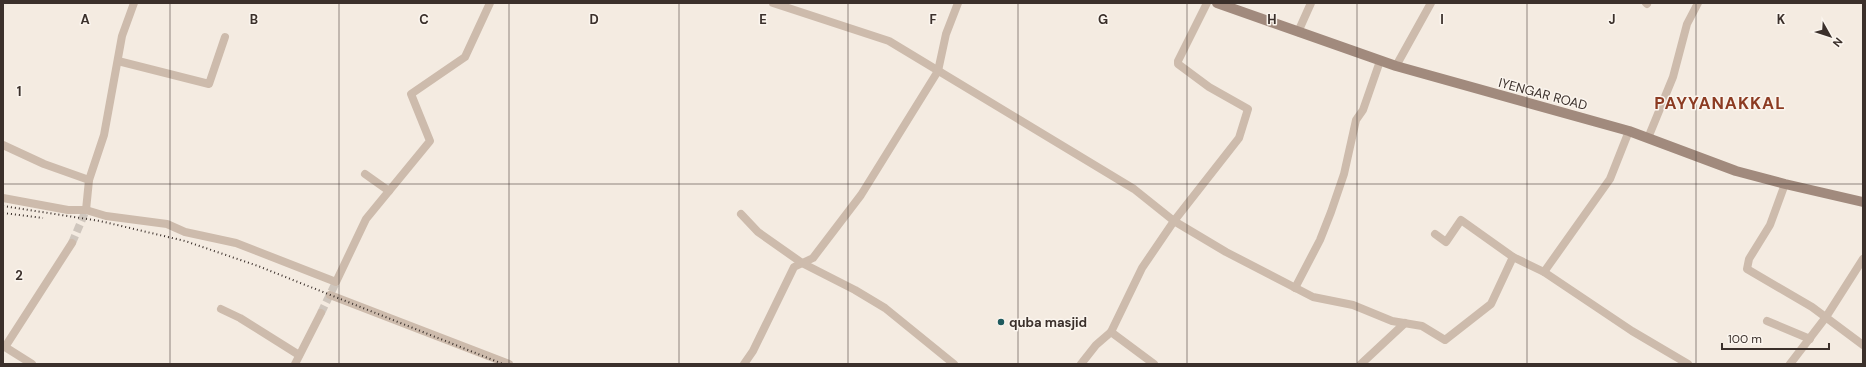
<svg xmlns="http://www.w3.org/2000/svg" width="1866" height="367" font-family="'DM Sans',sans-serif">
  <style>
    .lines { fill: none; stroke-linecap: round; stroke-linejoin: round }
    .street-tunnel { stroke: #cfc6bd; stroke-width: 8; stroke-dasharray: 8 4; stroke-linecap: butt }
    .street { stroke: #cdbbac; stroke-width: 8 }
    .secondary { stroke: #a18a7d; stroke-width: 10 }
    .rail { stroke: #3b302b; stroke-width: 2; stroke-dasharray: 1 3; stroke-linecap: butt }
    .grid { fill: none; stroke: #3b302b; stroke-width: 1; stroke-opacity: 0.55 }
    .poi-dot { fill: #1f5a5e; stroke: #fbf5ee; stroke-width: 1.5 }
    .labels { text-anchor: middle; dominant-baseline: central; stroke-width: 3; stroke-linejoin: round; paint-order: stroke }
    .street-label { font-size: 13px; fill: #3b302b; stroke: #fbf5ee }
    .poi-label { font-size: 13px; font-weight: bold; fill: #3b302b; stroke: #fbf5ee; text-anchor: start }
    .district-label { font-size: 17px; font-weight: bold; letter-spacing: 1px; fill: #8c3b22; stroke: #fbf5ee }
    .grid-label { font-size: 13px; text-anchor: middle; font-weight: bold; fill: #3b302b; stroke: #fbf5ee; stroke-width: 3; stroke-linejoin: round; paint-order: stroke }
  </style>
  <rect width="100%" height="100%" fill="#f4ebe1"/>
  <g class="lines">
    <!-- street-tunnel -->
    <g class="street-tunnel">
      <polyline points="72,243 86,210"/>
      <polyline points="321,313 336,282"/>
    </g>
    <!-- street -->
    <g class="street">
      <polyline points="773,3 889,41 1134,189 1174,221 1226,252 1313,297 1353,305 1392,321 1422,326 1445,340 1491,304 1513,257 1544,272 1610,179 1629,131"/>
      <polyline points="1646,3 1647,4"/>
      <polyline points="1298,32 1311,3"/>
      <polyline points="118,61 209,84 225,37"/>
      <polyline points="1396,66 1431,3"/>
      <polyline points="1648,138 1673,77 1687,24 1698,3"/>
      <polyline points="3,145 44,164 89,180"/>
      <polyline points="365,174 389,191"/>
      <polyline points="1785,184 1770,225 1749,259 1747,269 1812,307 1863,345"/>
      <polyline points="3,198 68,210 86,210 106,216 167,224 185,232 236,243 336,282 366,219 430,141 411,94 465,57 490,3"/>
      <polyline points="86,210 89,180 104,135 122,36 134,3"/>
      <polyline points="741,214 758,232 802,263 855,290 885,308 954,364"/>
      <polyline points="1435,234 1446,242 1461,220 1513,257"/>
      <polyline points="1544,272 1632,331 1688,364"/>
      <polyline points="1295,288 1320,240 1331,212 1344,174 1356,120 1363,110 1380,61"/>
      <polyline points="330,295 509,364"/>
      <polyline points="221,309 240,318 299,355"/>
      <polyline points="1767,321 1810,339"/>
      <polyline points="1111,332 1154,364"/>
      <polyline points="32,364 5,347 72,243"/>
      <polyline points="295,364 321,313"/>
      <polyline points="744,364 753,351 794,267 813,258 861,195 938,71 946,34 958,3"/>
      <polyline points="1081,364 1096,345 1111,332 1142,268 1174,221 1239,138 1248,109 1209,87 1178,64 1178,61 1207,3"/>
      <polyline points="1361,364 1405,323"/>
      <polyline points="1790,364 1826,317 1863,259"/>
    </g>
    <!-- secondary -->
    <polyline class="secondary" points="1217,3 1396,66 1629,131 1736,171 1785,184 1863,202"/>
    <!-- rail -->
    <g class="rail">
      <polyline points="3,206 100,221 185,241 258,266 503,364"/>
      <polyline points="3,213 43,218"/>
    </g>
  </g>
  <!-- grid -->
  <path class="grid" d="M 170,3 L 170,364M 339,3 L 339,364M 509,3 L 509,364M 679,3 L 679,364M 848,3 L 848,364M 1018,3 L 1018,364M 1187,3 L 1187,364M 1357,3 L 1357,364M 1527,3 L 1527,364M 1696,3 L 1696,364M 3,184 L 1863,184"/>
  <!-- markers -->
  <circle class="poi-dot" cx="1001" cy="322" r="4"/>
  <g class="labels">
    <!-- street labels -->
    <g class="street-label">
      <text transform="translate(1543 94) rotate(15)">IYENGAR ROAD</text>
    </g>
    <!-- poi labels -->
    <g class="poi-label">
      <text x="1009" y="322">quba masjid</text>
    </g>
    <!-- district labels -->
    <g class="district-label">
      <text x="1720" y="103">PAYYANAKKAL</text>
    </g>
  </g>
  <g class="grid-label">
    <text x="85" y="24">A</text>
    <text x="254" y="24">B</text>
    <text x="424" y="24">C</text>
    <text x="594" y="24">D</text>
    <text x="763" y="24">E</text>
    <text x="933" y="24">F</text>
    <text x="1103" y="24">G</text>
    <text x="1272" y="24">H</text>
    <text x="1442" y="24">I</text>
    <text x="1612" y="24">J</text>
    <text x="1781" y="24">K</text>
    <text x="19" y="96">1</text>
    <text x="19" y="280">2</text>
  </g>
  <!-- border -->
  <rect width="1866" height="367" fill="none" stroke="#3b302b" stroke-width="8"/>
  <!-- north arrow -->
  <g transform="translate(1830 36) rotate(129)" stroke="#fbf5ee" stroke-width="3" paint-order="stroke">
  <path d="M0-3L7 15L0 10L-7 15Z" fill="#3b302b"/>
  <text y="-6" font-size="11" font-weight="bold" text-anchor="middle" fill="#3b302b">N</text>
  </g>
  <!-- scale -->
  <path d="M1722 343v6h107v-6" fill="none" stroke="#3b302b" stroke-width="2"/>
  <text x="1728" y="343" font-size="12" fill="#3b302b" stroke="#fbf5ee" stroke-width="3" paint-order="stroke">100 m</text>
</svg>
